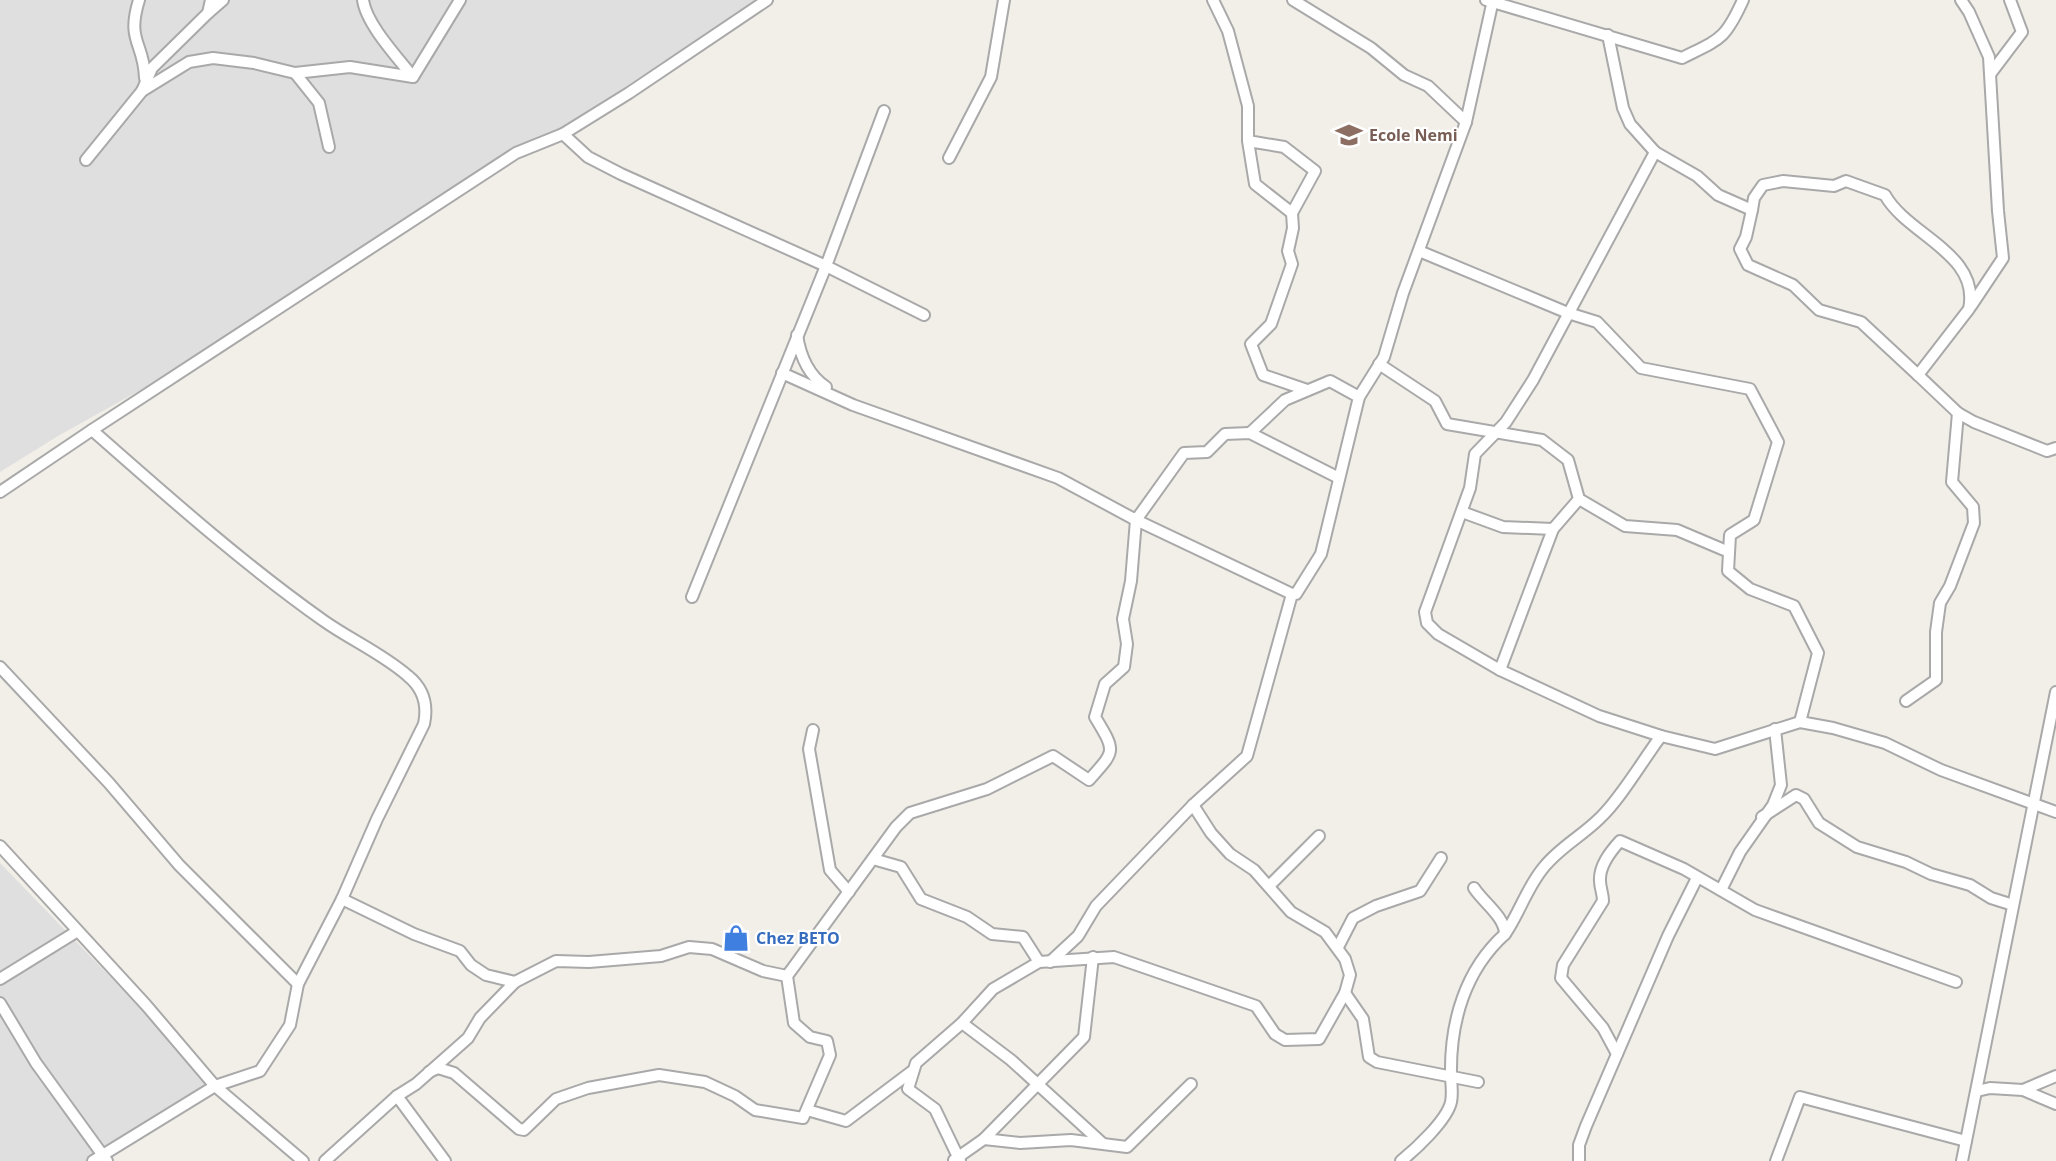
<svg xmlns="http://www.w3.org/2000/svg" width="2056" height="1161" font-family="'Open Sans',sans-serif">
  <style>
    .residential { fill: #e0dfdf }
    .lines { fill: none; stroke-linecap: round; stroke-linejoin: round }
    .minor-casing { stroke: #a9a9a9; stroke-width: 14 }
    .minor { stroke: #fff; stroke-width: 10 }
    .labels { text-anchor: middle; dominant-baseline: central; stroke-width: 4.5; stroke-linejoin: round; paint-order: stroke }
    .education-label { font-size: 16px; font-weight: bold; fill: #785e54; stroke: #fff; text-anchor: start }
    .shop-label { font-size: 16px; font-weight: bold; fill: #366cbe; stroke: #fff; text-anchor: start }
  </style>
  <rect width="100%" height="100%" fill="#f2efe9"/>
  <!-- residential -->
  <g class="residential">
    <polygon points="0,0 757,0 307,297 58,436 0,472"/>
    <polygon points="0,863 213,1083 90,1161 0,1161"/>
  </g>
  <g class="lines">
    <defs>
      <g id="minor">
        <path d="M 139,0 C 126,42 144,42 145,78"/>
        <polyline points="1213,0 1228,31 1248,106 1248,141 1255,184 1292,213 1315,171 1284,147 1248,141"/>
        <polyline points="1293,0 1371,48 1404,75 1428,86 1466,122"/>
        <path d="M 1486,0 L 1682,58 C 1720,39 1725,40 1743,0"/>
        <polyline points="1961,0 1969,12 1989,57 1998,211 2003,258 1971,306"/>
        <polyline points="208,13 223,0"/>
        <polyline points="1608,35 1623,108 1630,124 1655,152 1697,176 1718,195 1752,210 1746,237 1740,249 1748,265 1793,285 1819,310 1861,322 1918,375"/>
        <polyline points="295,73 319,103 329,147"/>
        <polyline points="1991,73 2022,32 2010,0"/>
        <polyline points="413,77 460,0"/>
        <polyline points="142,91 152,68 208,13 211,0"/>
        <polyline points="884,111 826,266 924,315"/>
        <polyline points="563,134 588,157 621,174 826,266 692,597"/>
        <polyline points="1655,152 1533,380 1506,422 1475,454 1470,488 1425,612 1427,623 1438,634 1500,670 1599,716 1661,736 1715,749 1800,722 1833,728 1885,743 1941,770 2056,812"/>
        <polyline points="949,158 991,77 1004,0"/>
        <path d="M 86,160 L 142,91 L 189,62 L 213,58 L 254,63 L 295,73 L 350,67 L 413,77 C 398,58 366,24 363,0"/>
        <path d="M 1752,210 L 1754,198 L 1763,185 L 1783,181 L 1834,186 L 1846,181 L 1885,195 C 1907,235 1981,254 1969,309 L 1918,375 L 1958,413 L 1974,422 L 2047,451 L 2056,448"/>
        <polyline points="1292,213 1293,228 1288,251 1292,264 1271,324 1251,344 1263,375 1307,390"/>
        <polyline points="1419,251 1568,313 1597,322 1641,368 1750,389 1778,442 1754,520 1730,535 1728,571 1750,589 1794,606 1818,653 1800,722"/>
        <path d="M 797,335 C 800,355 808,375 826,387"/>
        <polyline points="1379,364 1435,401 1447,424 1542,440 1568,460 1579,499 1625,526 1677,530 1729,552"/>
        <polyline points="782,373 853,405 1058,478 1136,520 1184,453 1207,452 1225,434 1250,433 1339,478"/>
        <path d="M 92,430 C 167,496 242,563 324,621 C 351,640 383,654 408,676 C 424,689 428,705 424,724 L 377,819 L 342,899 L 298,984 L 290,1025 L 260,1071 L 215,1086 L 93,1161"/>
        <polyline points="1250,433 1285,400 1330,381 1359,397"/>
        <polyline points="0,492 92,430 516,153 563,134 629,93 767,0"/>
        <polyline points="1462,512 1503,527 1553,529 1579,499"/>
        <polyline points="0,667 109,783 179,865 298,984"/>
        <polyline points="1500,670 1553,529"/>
        <polyline points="1906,701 1936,680 1936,632 1940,603 1950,586 1974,523 1973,507 1952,482 1958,413"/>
        <polyline points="813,730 809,749 830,870 849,892"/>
        <polyline points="1762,817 1796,795 1804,799 1819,823 1857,847 1906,862 1931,874 1970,885 1991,898 2013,905"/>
        <polyline points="0,846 146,1005 215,1086 303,1161"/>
        <polyline points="873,859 901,867 921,899 967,917 992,934 1023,937 1039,962"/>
        <polyline points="1269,886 1319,836"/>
        <polyline points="1721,890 1740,852 1773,805 1781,785 1775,729"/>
        <polyline points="342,899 414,934 460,951 471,965 486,975 515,982 556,961 589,962 661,956 689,947 712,949 763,971 787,976"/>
        <path d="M 1505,934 C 1520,912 1527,887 1544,867 C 1560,847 1582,836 1600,818 C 1621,798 1643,760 1661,736"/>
        <polyline points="1338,947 1353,918 1376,906 1420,891 1441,858"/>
        <polyline points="1050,962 1078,936 1096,906 1193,805 1247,756 1292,594 1296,594 1321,554 1359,397 1384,357 1403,293 1466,122 1493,0"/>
        <polyline points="0,979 76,932"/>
        <polyline points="1345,993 1363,1019 1369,1057 1377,1062 1478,1082"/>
        <polyline points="0,1003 36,1063 107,1161"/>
        <polyline points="962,1023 1011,1060 1102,1143"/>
        <path d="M 1617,1054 L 1603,1028 L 1561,978 L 1563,965 L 1603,901 C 1603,893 1600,888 1600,881 C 1599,866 1610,852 1620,841 L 1684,869 L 1755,910 L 1956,982"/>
        <path d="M 429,1072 L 438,1068 L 454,1073 L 519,1129 L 524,1130 L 556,1099 L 588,1088 L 659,1075 L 705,1082 L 735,1096 L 755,1110 L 803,1118 L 830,1055 L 827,1041 L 810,1037 L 794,1023 L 787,976 L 896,827 L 910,813 L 987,789 L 1053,756 L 1089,780 C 1116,750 1116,752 1095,717 L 1105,684 L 1124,667 L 1127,644 L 1123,619 L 1131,581 L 1136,520 L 1292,594"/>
        <polyline points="2023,1090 2056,1104"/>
        <polyline points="1977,1091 1990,1088 2023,1090 2056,1076"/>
        <polyline points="397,1096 445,1161"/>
        <polyline points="807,1110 846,1121 911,1072"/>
        <polyline points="984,1139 1084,1037 1093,957"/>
        <polyline points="954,1160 984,1139 1020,1143 1071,1140 1127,1147 1191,1084"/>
        <polyline points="325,1161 397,1096 416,1084 468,1038 480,1018 515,982"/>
        <polyline points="960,1161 935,1109 908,1089 916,1063 962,1023 993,989 1039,962 1114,957 1256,1006 1275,1034 1285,1040 1319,1039 1345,993 1350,975 1345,959 1325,932 1291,912 1254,870 1230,854 1211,833 1193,805"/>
        <path d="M 1401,1161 C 1416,1149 1447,1120 1451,1102 C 1453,1093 1451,1083 1451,1075 C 1450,1022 1465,970 1505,934 C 1505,917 1483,902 1474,888"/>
        <polyline points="1579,1161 1579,1145 1586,1126 1668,936 1697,878"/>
        <polyline points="1776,1161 1800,1097 1966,1141"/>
        <polyline points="1962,1161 2056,692"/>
      </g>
    </defs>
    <!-- minor casing -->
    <use href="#minor" class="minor-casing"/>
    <!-- minor -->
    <use href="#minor" class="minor"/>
  </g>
  <!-- icons -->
  <defs>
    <symbol id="school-bare" viewBox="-9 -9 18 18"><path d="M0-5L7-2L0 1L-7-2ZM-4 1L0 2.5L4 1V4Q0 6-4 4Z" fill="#8d6e63" stroke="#fff" stroke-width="2.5" paint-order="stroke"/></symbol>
    <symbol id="shop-bare" viewBox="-9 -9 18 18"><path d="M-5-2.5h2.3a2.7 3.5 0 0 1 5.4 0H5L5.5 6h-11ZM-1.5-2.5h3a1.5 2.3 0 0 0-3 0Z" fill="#3f7fe0" stroke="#fff" stroke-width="2.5" paint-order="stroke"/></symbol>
  </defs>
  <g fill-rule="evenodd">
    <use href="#school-bare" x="1330" y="116" width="38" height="38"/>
    <use href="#shop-bare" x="717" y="919" width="38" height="38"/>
  </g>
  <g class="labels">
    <!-- education labels -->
    <g class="education-label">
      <text x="1369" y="135">Ecole Nemi</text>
    </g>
    <!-- shop labels -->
    <g class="shop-label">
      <text x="756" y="938">Chez BETO</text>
    </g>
  </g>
</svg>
